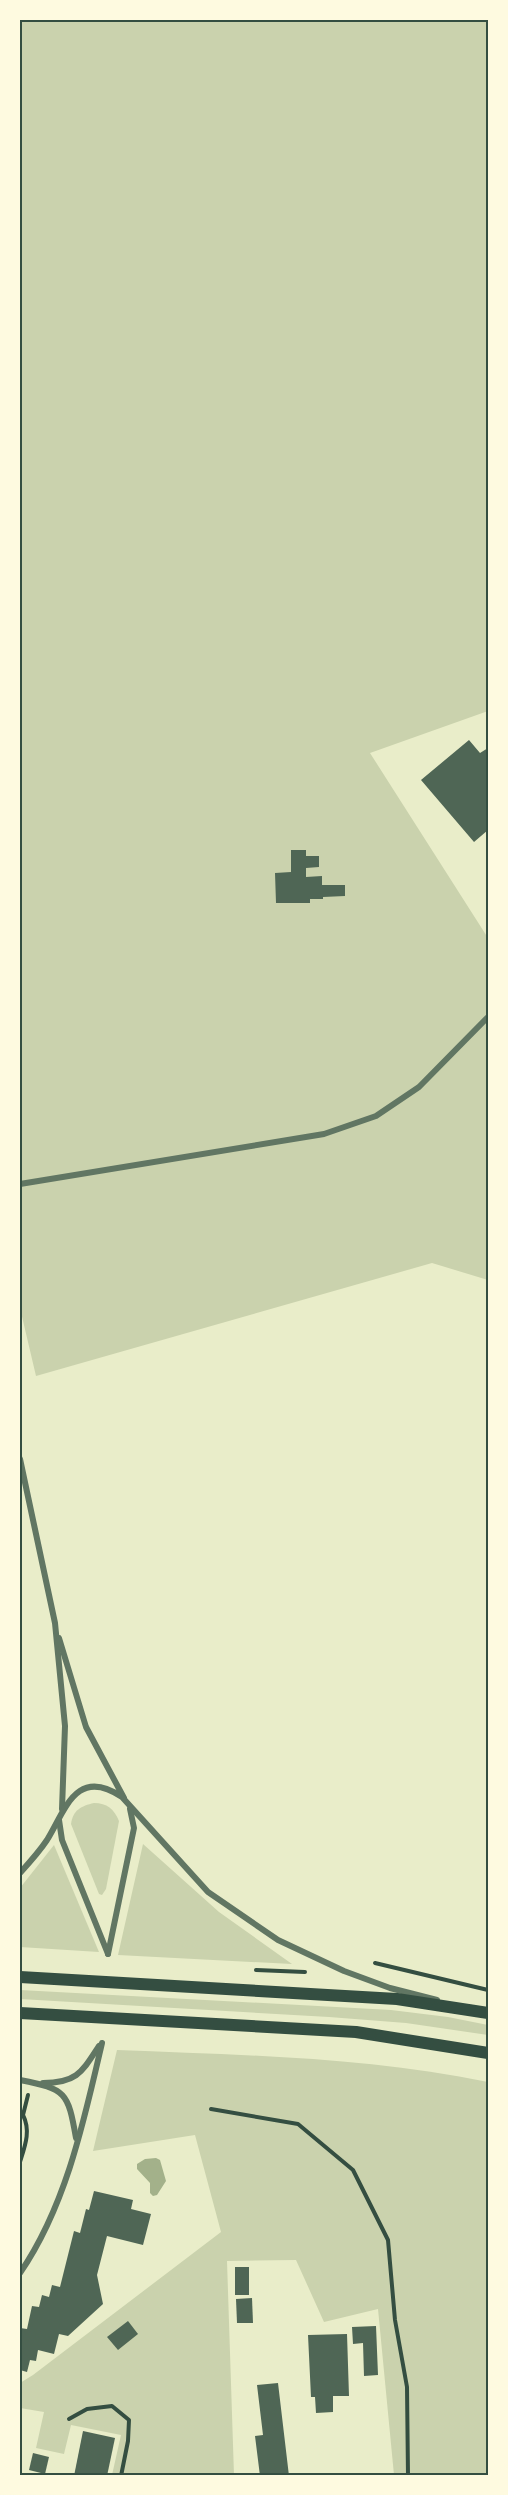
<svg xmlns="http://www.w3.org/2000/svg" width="508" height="2495" font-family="Helvetica,sans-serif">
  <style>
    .green { fill: #cad2ad }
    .water { fill: #a3b18a }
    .building { fill: #4f6655 }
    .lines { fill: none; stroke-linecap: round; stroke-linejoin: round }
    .path { stroke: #344e41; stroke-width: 4 }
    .minor { stroke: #617663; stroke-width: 6 }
    .secondary { stroke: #344e41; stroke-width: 12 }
    .neatline { fill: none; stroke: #344e41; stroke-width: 2 }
  </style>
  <rect width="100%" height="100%" fill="#e9edc9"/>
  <!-- green -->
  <g class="green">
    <polygon points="20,20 488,20 488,711 370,753 488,938 488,1280 432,1263 36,1376 20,1308"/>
    <path d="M 94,1803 C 107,1803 114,1809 119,1821 L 106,1889 L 102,1895 L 99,1894 L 71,1824 C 73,1810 81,1806 94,1803 Z"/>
    <polygon points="143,1844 219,1912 292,1964 118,1955"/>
    <polygon points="54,1845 99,1952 20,1947 20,1888"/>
    <polygon points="20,1990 391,2010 448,2017 488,2025 488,2035 406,2023 329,2017 20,1999"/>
    <path d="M 117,2050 C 240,2055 367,2057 488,2082 L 488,2475 L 394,2475 L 378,2309 L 324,2322 L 296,2260 L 227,2261 L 234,2475 L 112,2475 L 121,2435 L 71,2425 L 64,2454 L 36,2448 L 44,2412 L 20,2408 L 20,2383 L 33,2375 L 221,2232 L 195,2135 L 93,2151 Z"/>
  </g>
  <!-- water -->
  <polygon class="water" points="156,2158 160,2160 166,2181 157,2195 153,2196 150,2193 150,2183 137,2169 137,2164 145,2159"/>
  <!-- building -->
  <g class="building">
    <polygon points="469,740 480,753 488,748 488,830 474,842 421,780"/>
    <polygon points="291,850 306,850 306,856 319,856 319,867 306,868 306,877 322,876 322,885 345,885 345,896 323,897 323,899 310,899 310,903 276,903 275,873 291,872"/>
    <polygon points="94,2191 133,2200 131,2209 151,2214 143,2245 107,2236 97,2275 103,2304 68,2336 59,2334 54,2354 38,2350 36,2361 30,2360 27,2372 20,2370 20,2328 27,2329 32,2306 39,2307 42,2295 49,2297 52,2285 60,2287 74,2231 80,2233 86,2209 89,2210"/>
    <rect x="235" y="2267" width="14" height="28"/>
    <polygon points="252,2298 253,2323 237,2323 236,2299"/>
    <polygon points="128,2321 138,2334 118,2350 107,2337"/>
    <polygon points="376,2326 378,2375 364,2376 363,2343 353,2344 352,2327"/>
    <polygon points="347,2334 349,2396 333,2396 333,2412 316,2413 315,2397 311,2397 308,2335"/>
    <polygon points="278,2383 289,2476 260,2476 255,2436 263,2435 257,2385"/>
    <polygon points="83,2431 115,2438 107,2476 74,2476"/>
    <polygon points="33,2453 49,2457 45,2474 29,2470"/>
  </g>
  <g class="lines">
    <!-- path -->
    <g class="path">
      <polyline points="375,1963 488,1990"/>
      <polyline points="256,1970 305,1972"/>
      <polyline points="211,2109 298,2124 353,2170 388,2240 395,2320 407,2387 408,2476"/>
      <path d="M 20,2162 C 25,2146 31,2131 23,2115 L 28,2095"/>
      <polyline points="69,2419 87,2409 112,2406 129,2420 128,2441 121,2476"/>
    </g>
    <!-- minor -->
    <g class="minor">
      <polyline points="20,1184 324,1134 376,1116 419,1087 488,1017"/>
      <polyline points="20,1459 55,1623 65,1726 62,1809"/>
      <polyline points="59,1638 86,1727 124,1798"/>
      <polyline points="59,1820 62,1840 108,1954"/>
      <path d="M 20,1873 C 29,1863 39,1852 47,1840 C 65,1811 76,1766 122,1797 L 208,1892 L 278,1940 L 344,1971 L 390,1988 L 437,2000"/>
      <polyline points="108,1954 134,1828 130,1809"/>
      <path d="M 20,2080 C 66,2089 68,2092 76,2138"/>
      <path d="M 43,2083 C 77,2083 82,2072 99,2046"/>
      <path d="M 20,2273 C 66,2206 84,2121 102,2043"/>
    </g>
    <!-- secondary -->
    <g class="secondary">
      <polyline points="20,1977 397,1999 488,2013"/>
      <polyline points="20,2013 356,2032 488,2053"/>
    </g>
  </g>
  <!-- border -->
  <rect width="508" height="2495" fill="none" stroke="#fefae0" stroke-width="42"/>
  <rect x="21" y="21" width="466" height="2453" class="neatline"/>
</svg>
